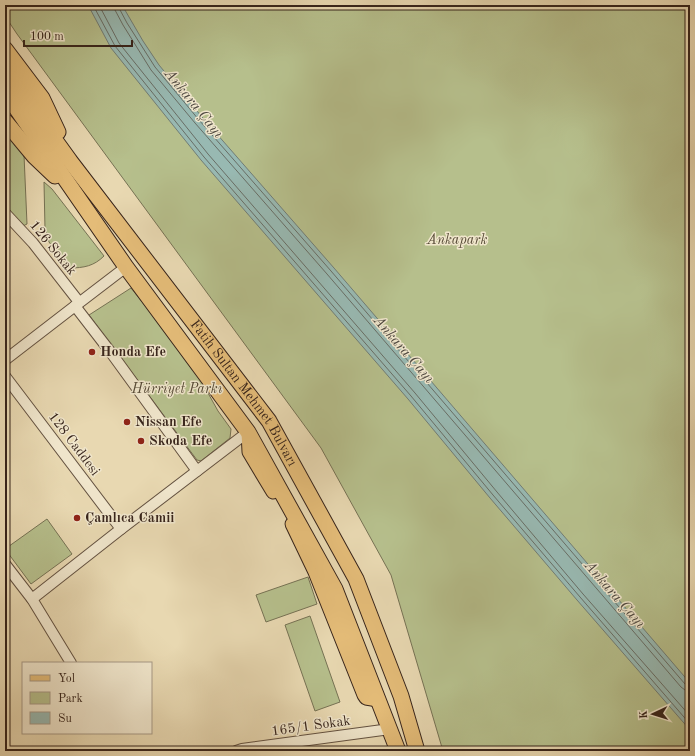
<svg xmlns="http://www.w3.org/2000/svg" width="695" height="756" font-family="'Old Standard TT',serif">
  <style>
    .green { fill: #b6bf8c; stroke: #767254 }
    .water { fill: #98b9b2; stroke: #717d76 }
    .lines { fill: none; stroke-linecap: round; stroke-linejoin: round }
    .shore { stroke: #686e66; stroke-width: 1 }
    .minor-casing { stroke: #635140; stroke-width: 12 }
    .major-casing { stroke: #37241b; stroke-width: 15 }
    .highway-casing { stroke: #37241b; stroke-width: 17 }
    .minor { stroke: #f0e6cc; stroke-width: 10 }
    .major { stroke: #e4bc78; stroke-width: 13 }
    .highway { stroke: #e4bc78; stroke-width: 15 }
    .poi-dot { fill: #8f2418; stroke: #f0e6cc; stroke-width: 1.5 }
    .labels { text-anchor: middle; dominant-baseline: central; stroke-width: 3; stroke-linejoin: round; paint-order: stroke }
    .park-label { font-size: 14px; font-style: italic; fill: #574b37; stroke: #f0e6cc }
    .street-label { font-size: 14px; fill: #37241b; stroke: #f0e6cc }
    .poi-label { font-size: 14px; font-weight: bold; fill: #37241b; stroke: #f0e6cc; text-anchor: start }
    .water-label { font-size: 15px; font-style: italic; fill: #4f4941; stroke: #f0e6cc }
  </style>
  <rect width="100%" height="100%" fill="#e8d8b1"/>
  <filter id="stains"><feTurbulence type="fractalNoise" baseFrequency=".005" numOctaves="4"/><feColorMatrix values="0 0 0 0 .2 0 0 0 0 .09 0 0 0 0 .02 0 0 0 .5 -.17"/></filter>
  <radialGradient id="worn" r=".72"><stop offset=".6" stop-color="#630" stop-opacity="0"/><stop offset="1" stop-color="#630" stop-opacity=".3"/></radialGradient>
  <!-- green -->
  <g class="green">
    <polygon points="5,5 690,5 690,751 443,751 391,575 321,448 17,34 5,16"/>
    <polygon points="5,133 24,155 27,224 21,227 5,208"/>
    <path d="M 44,182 L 52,189 L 104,256 C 94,266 84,268 69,268 L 49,242 L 45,229 Z"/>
    <polygon points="131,288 202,377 208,393 218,411 231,429 230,438 201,461 197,460 89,315"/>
    <polygon points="47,519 72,554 31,584 5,549"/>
    <polygon points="308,577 317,604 266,622 256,595"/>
    <polygon points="310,616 340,702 315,711 285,625"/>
  </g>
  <!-- water -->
  <polygon class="water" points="88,5 122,5 143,41 159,65 202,117 334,268 690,683 690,730 577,600 490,498 408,399 201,160 111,48"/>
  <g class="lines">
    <!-- shore -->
    <g class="shore">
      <polyline points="93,5 115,46 204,157 411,396 493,495 580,597 690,724"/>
      <polyline points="99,5 119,43 208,154 415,393 497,492 583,594 690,716"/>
      <polyline points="114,5 115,10 123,25 151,70 195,123 327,274 681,687 685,690 690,691"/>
      <polyline points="119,5 119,8 127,23 155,67 199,120 331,271 685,684 690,685"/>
    </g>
    <defs>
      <g id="minor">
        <polyline points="5,213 33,243 79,302"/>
        <polyline points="75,306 112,354 197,471"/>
        <polyline points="5,360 75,306 126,267"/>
        <polyline points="5,376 121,529"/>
        <polyline points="5,564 32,599 71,663"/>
        <polyline points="32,599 121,529 248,432"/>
        <polyline points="236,751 242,749 390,729"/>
      </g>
      <g id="major">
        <polyline points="248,432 249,452 273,492"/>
        <polyline points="292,524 315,572 364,695 366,698 378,700"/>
      </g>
      <g id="highway">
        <polyline points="5,49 42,98 58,132"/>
        <path id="s1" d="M 5,71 L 70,161 L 269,421 L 356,579 L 401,696 L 417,751"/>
        <polyline points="5,92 126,267 248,432 335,589 398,751"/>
        <polyline points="5,121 34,156 55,176"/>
      </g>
    </defs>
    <!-- minor casing -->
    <use href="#minor" class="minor-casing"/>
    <!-- major casing -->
    <use href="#major" class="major-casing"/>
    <!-- highway casing -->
    <use href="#highway" class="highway-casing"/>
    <!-- minor -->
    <use href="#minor" class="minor"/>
    <!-- major -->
    <use href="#major" class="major"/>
    <!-- highway -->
    <use href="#highway" class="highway"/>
  </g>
  <!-- markers -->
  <g class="poi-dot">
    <circle cx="92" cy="352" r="4"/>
    <circle cx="127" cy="422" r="4"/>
    <circle cx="141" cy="441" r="4"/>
    <circle cx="77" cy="518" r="4"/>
  </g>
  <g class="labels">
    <!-- park labels -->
    <g class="park-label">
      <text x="457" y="240">Ankapark</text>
      <text x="177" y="389">Hürriyet Parkı</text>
    </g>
    <!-- street labels -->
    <g class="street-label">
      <text transform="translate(53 248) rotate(51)">126 Sokak</text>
      <text stroke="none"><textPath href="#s1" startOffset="401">Fatih Sultan Mehmet Bulvarı</textPath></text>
      <text transform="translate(74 444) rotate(53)">128 Caddesi</text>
      <text transform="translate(311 726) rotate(-8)">165/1 Sokak</text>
    </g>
    <!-- poi labels -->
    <g class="poi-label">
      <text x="100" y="352">Honda Efe</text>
      <text x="135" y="422">Nissan Efe</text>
      <text x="149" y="441">Skoda Efe</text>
      <text x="85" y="518">Çamlıca Camii</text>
    </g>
    <!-- water labels -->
    <g class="water-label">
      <text transform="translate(193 104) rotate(51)">Ankara Çayı</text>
      <text transform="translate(403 350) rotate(49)">Ankara Çayı</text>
      <text transform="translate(614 595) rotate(49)">Ankara Çayı</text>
    </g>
  </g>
  <!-- margin -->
  <rect width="695" height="756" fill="none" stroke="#e8d8b1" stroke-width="20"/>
  <rect x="6" y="6" width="683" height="744" fill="none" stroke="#37241b" stroke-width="2"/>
  <rect x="10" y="10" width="675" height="736" fill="none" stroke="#37241b"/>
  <!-- legend -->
  <rect x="22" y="662" width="130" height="72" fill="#f0e6cc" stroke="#a69885"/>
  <rect x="30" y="675" width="20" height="6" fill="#e4bc78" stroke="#a69885"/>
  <text x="58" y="682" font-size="12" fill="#37241b">Yol</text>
  <rect x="30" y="692" width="20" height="12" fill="#b6bf8c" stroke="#a69885"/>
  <text x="58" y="702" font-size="12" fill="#37241b">Park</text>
  <rect x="30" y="712" width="20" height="12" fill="#98b9b2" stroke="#a69885"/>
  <text x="58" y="722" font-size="12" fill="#37241b">Su</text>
  <!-- north arrow -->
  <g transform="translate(653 714) rotate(266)" stroke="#f0e6cc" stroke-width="3" paint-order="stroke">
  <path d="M0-3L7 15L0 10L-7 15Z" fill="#37241b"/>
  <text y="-6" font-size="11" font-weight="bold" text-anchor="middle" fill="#37241b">K</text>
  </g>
  <!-- scale -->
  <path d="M24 40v6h108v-6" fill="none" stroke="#37241b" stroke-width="2"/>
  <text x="30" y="40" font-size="12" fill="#37241b" stroke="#f0e6cc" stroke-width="3" paint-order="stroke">100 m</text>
  <rect width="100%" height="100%" filter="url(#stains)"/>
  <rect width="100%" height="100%" fill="url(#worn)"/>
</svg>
